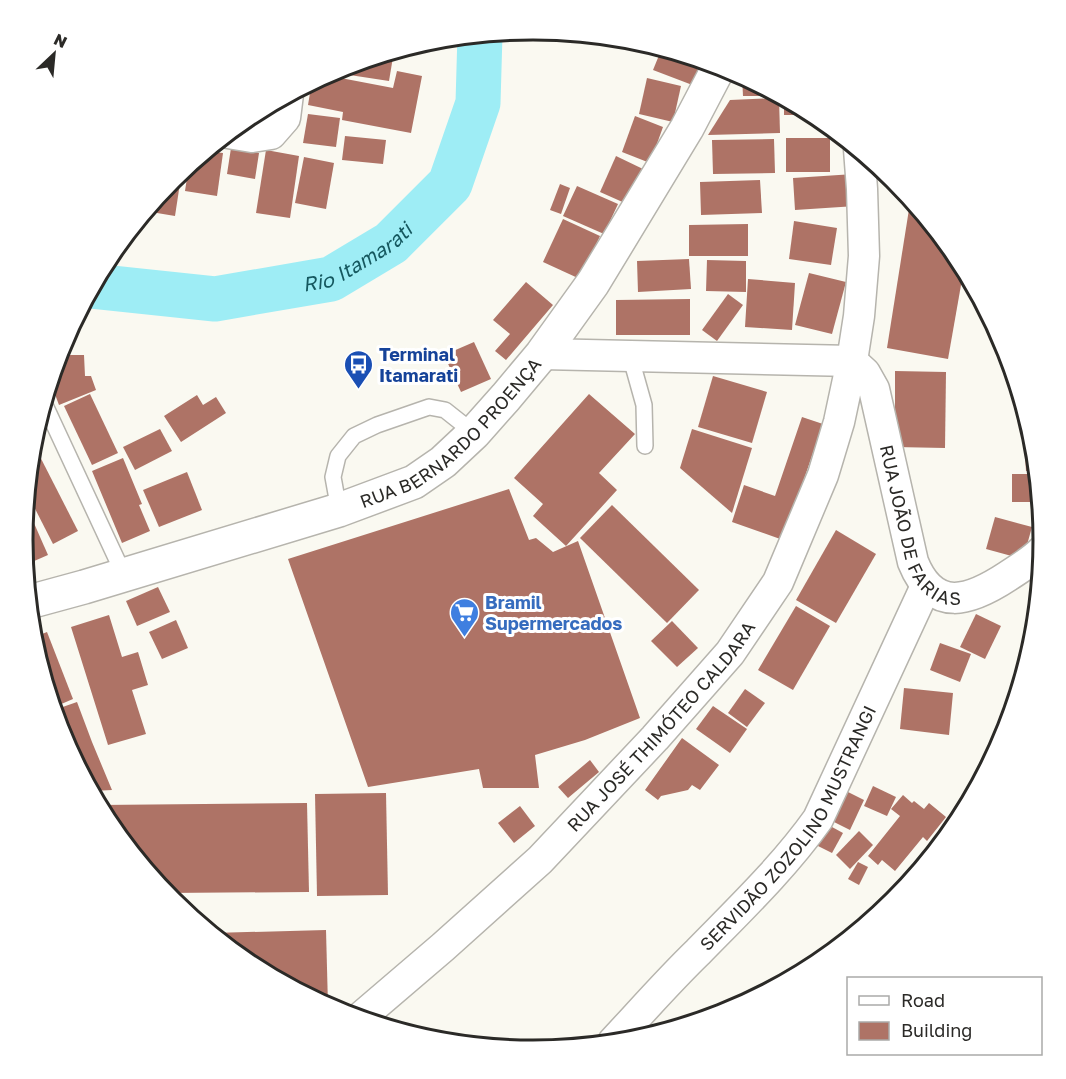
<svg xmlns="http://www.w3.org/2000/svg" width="1066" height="1079" font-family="'Golos Text',sans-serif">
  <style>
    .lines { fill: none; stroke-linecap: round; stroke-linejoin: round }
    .river { stroke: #9eedf5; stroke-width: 45 }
    .building { fill: #ae7366 }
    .lane-casing { stroke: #b6b4ad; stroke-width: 18 }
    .street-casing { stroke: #b6b4ad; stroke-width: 33 }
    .secondary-casing { stroke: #b6b4ad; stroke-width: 36 }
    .lane { stroke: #fff; stroke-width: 15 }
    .street { stroke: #fff; stroke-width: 30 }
    .secondary { stroke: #fff; stroke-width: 33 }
    .labels { text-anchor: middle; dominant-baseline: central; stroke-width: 6; stroke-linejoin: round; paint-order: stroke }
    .transit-label { font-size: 18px; font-weight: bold; fill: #164399; stroke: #fff; text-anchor: start }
    .street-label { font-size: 18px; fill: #2b2a27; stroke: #fff }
    .shop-label { font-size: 18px; font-weight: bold; fill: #366cbe; stroke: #fff; text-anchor: start }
    .water-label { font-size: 20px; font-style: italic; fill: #15585f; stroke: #fff }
    .rim { fill: none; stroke: #2b2a27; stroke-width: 3 }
  </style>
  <rect width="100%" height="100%" fill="#faf9f1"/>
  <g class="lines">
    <!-- river -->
    <path class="river" id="s1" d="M 92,286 L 215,299 L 331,279 L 391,243 L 450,184 L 478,103 L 480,34"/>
  </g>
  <!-- building -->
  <g class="building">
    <polygon points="427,41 427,51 397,51 396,50"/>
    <polygon points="662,48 705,61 695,86 653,70"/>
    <polygon points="394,51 389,81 330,72 338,68"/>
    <polygon points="397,71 422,76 411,133 342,120 343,112 308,105 312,81 325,75 393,88"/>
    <polygon points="742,75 762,86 762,96 743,96"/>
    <polygon points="647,78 681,86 673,122 639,114"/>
    <polygon points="779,98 780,133 708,135 730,100"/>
    <polygon points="784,98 816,115 784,115"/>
    <polygon points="308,114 340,118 336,147 303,143"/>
    <polygon points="635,116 663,127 650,163 622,152"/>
    <polygon points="345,136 386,140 383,164 342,160"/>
    <rect x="786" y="138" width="44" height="34"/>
    <polygon points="774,139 775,173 713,174 712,140"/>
    <polygon points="231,148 259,153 255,179 227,174"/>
    <polygon points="266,150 299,156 290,218 256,213"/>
    <polygon points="206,151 223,153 217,196 185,191 189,165"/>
    <polygon points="616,156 643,169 627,204 600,192"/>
    <polygon points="304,157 334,163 326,209 295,203"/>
    <polygon points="182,170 175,216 145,211 172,178"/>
    <polygon points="854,174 856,206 795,210 793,178"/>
    <polygon points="760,180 762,213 701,215 700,182"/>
    <polygon points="560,184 570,188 561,214 550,210"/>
    <polygon points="577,186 618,204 604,234 563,216"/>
    <polygon points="910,203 915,204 958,256 964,268 948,359 887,348"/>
    <polygon points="563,219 600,236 580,279 543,262"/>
    <polygon points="794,221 837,228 831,265 789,259"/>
    <polygon points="748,224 748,256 689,256 689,225"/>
    <polygon points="689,259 691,289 638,292 637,261"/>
    <polygon points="707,260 746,261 746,292 706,291"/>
    <polygon points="809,273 846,282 832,334 795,325"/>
    <polygon points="748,279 795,283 792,330 745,327"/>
    <polygon points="526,282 553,305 506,360 495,351 510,334 493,320"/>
    <polygon points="728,294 743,305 717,341 702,330"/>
    <polygon points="690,299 690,335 616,335 616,300"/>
    <polygon points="474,342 491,379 461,392 444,355"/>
    <polygon points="58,355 84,355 85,376 91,376 96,390 59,405 50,381"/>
    <polygon points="895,371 946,372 945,448 895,447"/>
    <polygon points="713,376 767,392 752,443 698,427"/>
    <polygon points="90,394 118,453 92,465 64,406"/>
    <polygon points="589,394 635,434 599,473 617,490 566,546 533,516 543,504 514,478"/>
    <polygon points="197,395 203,405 216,397 226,413 181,442 164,416"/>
    <polygon points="802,417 823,424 783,540 732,522 744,485 775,496"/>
    <polygon points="160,429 172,451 135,470 123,447"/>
    <polygon points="692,429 752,448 732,513 680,468"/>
    <polygon points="32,441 78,531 53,544 27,493"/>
    <polygon points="1024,442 1034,442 1037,471 1026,471"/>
    <polygon points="123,458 142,504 139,505 150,531 122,543 92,471"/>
    <polygon points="187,472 202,510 159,527 143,490"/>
    <polygon points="1012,474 1037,474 1040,502 1012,502"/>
    <polygon points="509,489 529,540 536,538 553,552 578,541 640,718 585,740 535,755 539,788 483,788 479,769 368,787 288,559"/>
    <polygon points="26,505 48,555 25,565 23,539"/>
    <polygon points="612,505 699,590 667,623 580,538"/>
    <polygon points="995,517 1032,527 1023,559 986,549"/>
    <polygon points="836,530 876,554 836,623 796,600"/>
    <polygon points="158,587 170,612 137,626 126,601"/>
    <polygon points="796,606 830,626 793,690 758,670"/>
    <polygon points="976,614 1001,626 985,659 960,647"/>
    <polygon points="109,615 122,657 138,652 148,685 132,690 146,734 108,745 71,627"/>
    <polygon points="176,620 188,648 162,659 149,632"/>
    <polygon points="672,621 698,648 677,667 651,641"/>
    <polygon points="47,632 73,699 59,705 32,638"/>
    <polygon points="940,643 971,654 960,682 930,670"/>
    <polygon points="904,688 953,693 949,735 900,729"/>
    <polygon points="745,689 765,703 747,727 728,713"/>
    <polygon points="77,702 92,742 112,790 92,791 61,735 54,710"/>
    <polygon points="713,706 747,729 730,753 696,729"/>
    <polygon points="682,738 719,765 700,790 692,785 688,790 661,796 658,800 645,790"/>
    <polygon points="590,760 599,772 568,798 558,787"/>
    <polygon points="873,786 896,797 887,816 864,806"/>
    <polygon points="838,787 864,800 850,830 824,817"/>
    <polygon points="386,793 388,895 317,896 315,794"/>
    <polygon points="903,795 912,803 914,801 924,809 929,803 946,817 927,841 923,837 895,871 882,860 878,865 868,856 900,816 891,809"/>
    <polygon points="307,803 309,892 166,893 108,823 99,805"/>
    <polygon points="520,806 535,826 514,843 498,823"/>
    <polygon points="821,821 843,833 832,853 810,842"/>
    <polygon points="859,831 873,845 850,869 836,855"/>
    <polygon points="858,862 868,867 859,885 848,879"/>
    <polygon points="326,930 328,1006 249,964 212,933"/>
  </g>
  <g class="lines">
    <defs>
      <g id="lane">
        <polyline points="630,355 644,405 645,446"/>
        <polyline points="44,403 124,575"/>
        <polyline points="339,510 333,477 338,456 354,436 377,425 429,407 445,410 474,433"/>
      </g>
      <g id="street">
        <polyline points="228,133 252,137 271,134 285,118 288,94"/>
        <path id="s2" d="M 542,354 L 852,361 L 865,373 L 874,389 L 913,562 C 934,614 970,601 1008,576 C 1020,568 1032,561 1042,551"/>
        <path id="s3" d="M 360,1018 L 443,947 L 540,860 L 655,738 L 730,653 L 778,582 L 823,475 L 839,422 L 852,361 L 859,316 L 864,256 L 862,189 L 859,149"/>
        <path id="s4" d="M 613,1042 C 641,1012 668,981 698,952 C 740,909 783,868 818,819 L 926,586"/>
      </g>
      <g id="secondary">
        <path id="s5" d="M 29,602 L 84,587 L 339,510 L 414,482 L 443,462 L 474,433 L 506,397 L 542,354 L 593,283 L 687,128 L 720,65"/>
      </g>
    </defs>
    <!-- lane casing -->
    <use href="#lane" class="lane-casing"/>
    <!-- street casing -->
    <use href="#street" class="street-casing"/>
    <!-- secondary casing -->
    <use href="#secondary" class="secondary-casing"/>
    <!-- lane -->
    <use href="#lane" class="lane"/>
    <!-- street -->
    <use href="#street" class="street"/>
    <!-- secondary -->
    <use href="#secondary" class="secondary"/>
  </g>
  <!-- icons -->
  <defs>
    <symbol id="bus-pin" viewBox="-11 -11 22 30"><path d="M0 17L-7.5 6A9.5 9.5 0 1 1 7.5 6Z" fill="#1a4fb4" stroke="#fff"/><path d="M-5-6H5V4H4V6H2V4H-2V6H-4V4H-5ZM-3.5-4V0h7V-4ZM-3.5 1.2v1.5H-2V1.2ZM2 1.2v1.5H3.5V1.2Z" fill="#fff"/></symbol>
    <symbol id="supermarket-pin" viewBox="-11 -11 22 30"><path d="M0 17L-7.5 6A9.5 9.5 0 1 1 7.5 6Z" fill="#3f7fe0" stroke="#fff"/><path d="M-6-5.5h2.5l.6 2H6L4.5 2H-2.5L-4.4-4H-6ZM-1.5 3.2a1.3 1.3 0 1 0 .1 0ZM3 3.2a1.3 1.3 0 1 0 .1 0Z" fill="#fff"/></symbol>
  </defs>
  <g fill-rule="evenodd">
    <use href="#bus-pin" x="342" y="348" width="33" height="45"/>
    <use href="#supermarket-pin" x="448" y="596" width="33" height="45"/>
  </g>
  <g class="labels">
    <!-- transit labels -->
    <g class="transit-label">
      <text x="379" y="354">Terminal<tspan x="379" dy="21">Itamarati</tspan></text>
    </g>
    <!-- street labels -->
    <g class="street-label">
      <text stroke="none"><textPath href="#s5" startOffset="462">RUA BERNARDO PROENÇA</textPath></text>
      <text stroke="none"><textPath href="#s2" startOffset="496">RUA JOÃO DE FARIAS</textPath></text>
      <text stroke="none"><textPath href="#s3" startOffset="420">RUA JOSÉ THIMÓTEO CALDARA</textPath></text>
      <text stroke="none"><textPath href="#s4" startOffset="279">SERVIDÃO ZOZOLINO MUSTRANGI</textPath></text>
    </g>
    <!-- shop labels -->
    <g class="shop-label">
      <text x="485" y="602">Bramil<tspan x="485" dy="21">Supermercados</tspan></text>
    </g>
    <!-- water labels -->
    <g class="water-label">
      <text stroke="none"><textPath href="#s1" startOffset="274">Rio Itamarati</textPath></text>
    </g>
  </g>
  <!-- crop -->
  <path d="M0 0H1066V1079H0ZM33 540a500 500 0 1 1 1000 0a500 500 0 1 1-1000 0Z" fill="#fff" fill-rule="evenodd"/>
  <path class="rim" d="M33 540a500 500 0 1 1 1000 0a500 500 0 1 1-1000 0Z"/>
  <!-- legend -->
  <rect x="847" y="977" width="195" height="78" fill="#ffffff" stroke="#aaaaa9" stroke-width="1.5"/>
  <rect x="859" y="996" width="30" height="9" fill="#ffffff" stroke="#aaaaa9" stroke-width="1.5"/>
  <text x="901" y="1007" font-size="18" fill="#2b2a27">Road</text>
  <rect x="859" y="1022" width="30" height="18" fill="#ae7366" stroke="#aaaaa9" stroke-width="1.5"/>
  <text x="901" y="1037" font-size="18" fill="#2b2a27">Building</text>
  <!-- north arrow -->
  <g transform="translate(54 54) rotate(26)" stroke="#ffffff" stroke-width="4.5" paint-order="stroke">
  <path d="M0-4.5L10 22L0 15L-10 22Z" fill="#2b2a27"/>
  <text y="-9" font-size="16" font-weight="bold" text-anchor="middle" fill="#2b2a27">N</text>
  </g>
</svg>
